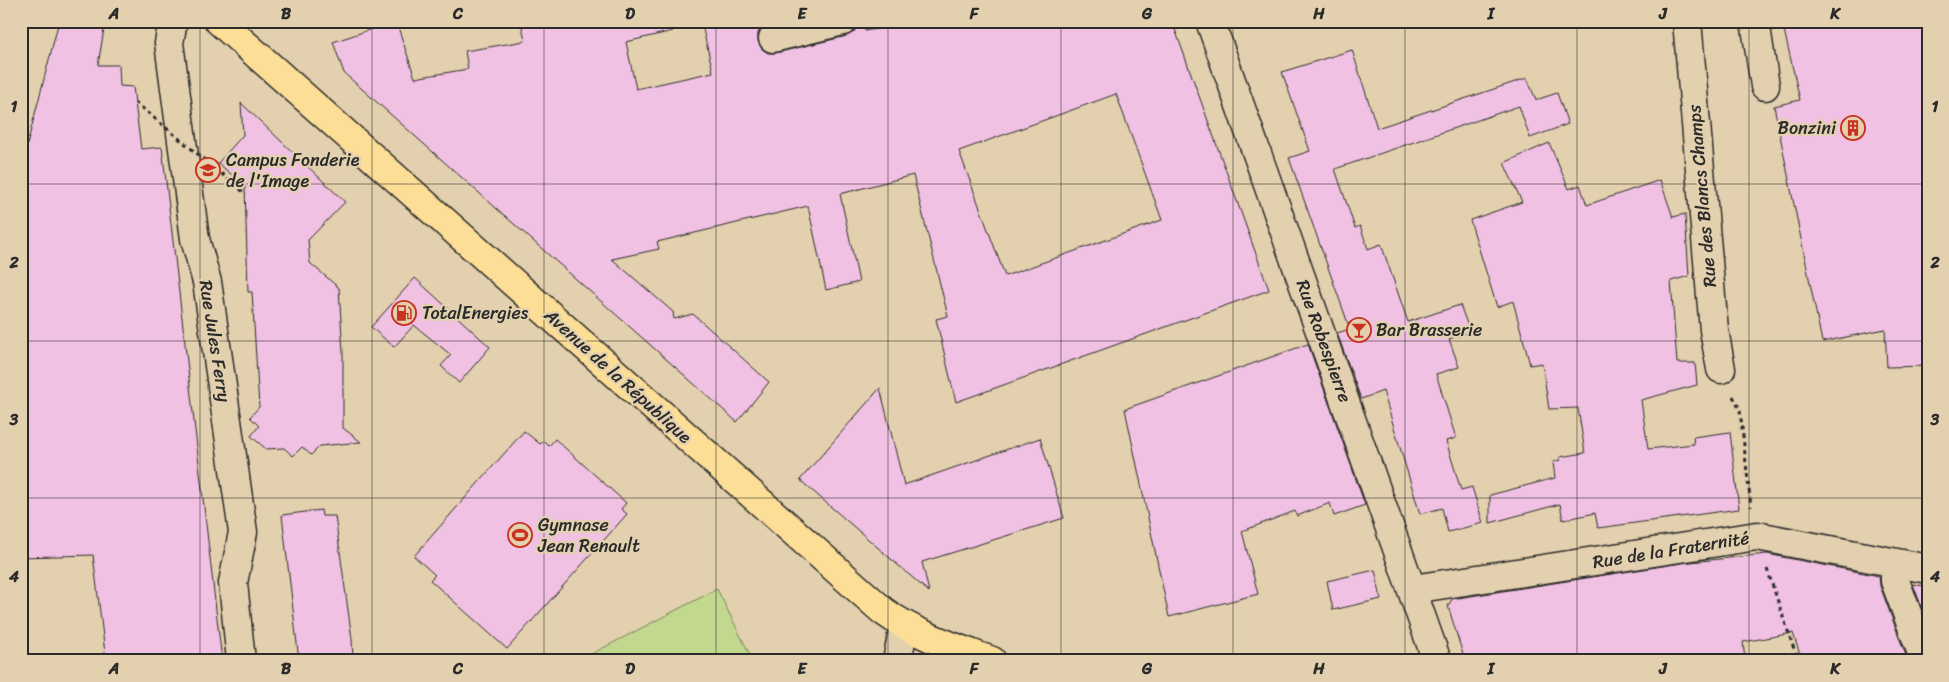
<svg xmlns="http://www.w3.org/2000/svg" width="1949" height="682" font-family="Sriracha,sans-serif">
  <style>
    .green { fill: #c2d88e; stroke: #76825c }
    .building { fill: #f1c1e3; stroke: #2b2b2b; fill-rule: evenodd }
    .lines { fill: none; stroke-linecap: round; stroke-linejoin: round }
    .minor-casing { stroke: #2b2b2b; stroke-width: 31 }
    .major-casing { stroke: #2b2b2b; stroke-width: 31 }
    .path { stroke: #2b2b2b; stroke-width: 3; stroke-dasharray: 4 4; stroke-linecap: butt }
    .minor { stroke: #e3d0ae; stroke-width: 28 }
    .major { stroke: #fdde96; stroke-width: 28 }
    .path-bridge { stroke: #2b2b2b; stroke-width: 3; stroke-dasharray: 4 4; stroke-linecap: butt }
    .grid { fill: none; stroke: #2b2b2b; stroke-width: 1; stroke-opacity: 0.55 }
    .labels { text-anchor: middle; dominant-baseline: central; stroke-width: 4.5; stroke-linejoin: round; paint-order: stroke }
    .poi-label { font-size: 18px; fill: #2b2b2b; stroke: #e3d0ae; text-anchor: start }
    .street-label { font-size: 18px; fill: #2b2b2b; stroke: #e3d0ae }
    .neatline { fill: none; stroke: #2b2b2b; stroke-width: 2 }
    .grid-label { font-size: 16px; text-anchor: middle; font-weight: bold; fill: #2b2b2b }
  </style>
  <rect width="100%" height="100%" fill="#e3d0ae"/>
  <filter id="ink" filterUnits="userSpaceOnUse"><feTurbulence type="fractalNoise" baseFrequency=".02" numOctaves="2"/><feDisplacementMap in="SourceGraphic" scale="10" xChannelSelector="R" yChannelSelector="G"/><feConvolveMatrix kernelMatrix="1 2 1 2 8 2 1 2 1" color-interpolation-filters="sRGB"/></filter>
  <g filter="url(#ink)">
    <!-- green -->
    <polygon class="green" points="717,589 753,661 578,661"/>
    <!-- building -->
    <g class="building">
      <polygon points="59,21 103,21 101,27 104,29 98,65 119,65 120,86 133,87 141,149 162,147 222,661 106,661 93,555 21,557 21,168"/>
      <path d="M 396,21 L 415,78 L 468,69 L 465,51 L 525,41 L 521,21 L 672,21 L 673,31 L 626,42 L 636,89 L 713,72 L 701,21 L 776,21 L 762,27 L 758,33 L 758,41 L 762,49 L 768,53 L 776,53 L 847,36 L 854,32 L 858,21 L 864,21 L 865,31 L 924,21 L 1172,21 L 1269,290 L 956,402 L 936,319 L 948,316 L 913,175 L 840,194 L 859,282 L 826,290 L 808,206 L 657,242 L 659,249 L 612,259 L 673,312 L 674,319 L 693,314 L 769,382 L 737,422 L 344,73 L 333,42 ZM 1116,94 L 1162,220 L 1005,276 L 959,151 Z"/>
      <polygon points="1782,21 1928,21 1928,366 1887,367 1885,329 1822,342 1774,106 1800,100"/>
      <polygon points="1352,50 1377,128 1527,78 1536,100 1557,93 1568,124 1530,138 1519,106 1335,169 1355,228 1360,226 1368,249 1381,244 1408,322 1460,305 1470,332 1449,339 1459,367 1436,374 1456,438 1446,441 1461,490 1472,487 1483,523 1448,532 1442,508 1420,514 1383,391 1361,399 1337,333 1350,329 1289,158 1310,151 1282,72"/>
      <polygon points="241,103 345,202 308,240 310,263 339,288 343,353 343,428 361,442 320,446 311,455 302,447 293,456 284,448 266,449 251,436 259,426 250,417 259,407 252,292 248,292 245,186 218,163 243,135"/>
      <polygon points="1549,143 1569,189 1580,185 1587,205 1660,180 1673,217 1685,214 1689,276 1671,281 1677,363 1695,363 1697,385 1641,400 1648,449 1694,444 1693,437 1730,432 1739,509 1598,528 1595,513 1563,520 1560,504 1490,523 1490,495 1555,478 1553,462 1560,460 1560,457 1585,453 1578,408 1549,409 1542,363 1530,365 1513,301 1497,307 1470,220 1522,202 1504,163"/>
      <polygon points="415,278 490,347 459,383 441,366 451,355 414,325 394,347 371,327"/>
      <polygon points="1308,344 1365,505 1334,516 1330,503 1297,516 1295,511 1242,531 1258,594 1169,617 1125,409"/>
      <polygon points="880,388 904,485 1040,438 1064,518 922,562 929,592 800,480"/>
      <polygon points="524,431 540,444 544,441 549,446 555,439 626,503 621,509 627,514 507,649 430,580 435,575 414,556"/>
      <polygon points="321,510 322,516 335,516 352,639 353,660 351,661 299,661 282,515"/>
      <polygon points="1767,554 1879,576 1880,586 1908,661 1802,661 1793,633 1743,642 1745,661 1465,661 1448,606 1452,599 1682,563"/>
      <polygon points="1375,570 1381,599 1333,610 1327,581"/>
      <polygon points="1913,584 1928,587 1928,624"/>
    </g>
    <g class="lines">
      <defs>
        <g id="minor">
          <polyline points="173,21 169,43 195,239 207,282 243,532 233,583 241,661"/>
          <polyline points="1210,21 1437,661"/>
          <polyline points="1687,21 1714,330 1721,369"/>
          <polyline points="1755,21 1765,86"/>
          <polyline points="773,38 843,21"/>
          <polyline points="1895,564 1895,581 1925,661"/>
          <polyline points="1413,589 1757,536 1928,569"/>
          <polyline points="897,661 904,626"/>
        </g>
        <path id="major" d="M 219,21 L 883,611 C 916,635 954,647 992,661"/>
      </defs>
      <!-- minor casing -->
      <use href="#minor" class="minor-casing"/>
      <!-- major casing -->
      <use href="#major" class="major-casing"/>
      <!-- path -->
      <g class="path">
        <polyline points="1733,396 1740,410 1751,507"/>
        <polyline points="1767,569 1798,661"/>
      </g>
      <!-- minor -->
      <use href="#minor" class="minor"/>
      <!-- major -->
      <use href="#major" class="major"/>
      <!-- path-bridge -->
      <polyline class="path-bridge" points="135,102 246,194"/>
    </g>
  </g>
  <!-- grid -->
  <path class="grid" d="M 200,21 L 200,661M 372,21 L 372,661M 544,21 L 544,661M 716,21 L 716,661M 888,21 L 888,661M 1061,21 L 1061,661M 1233,21 L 1233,661M 1405,21 L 1405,661M 1577,21 L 1577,661M 1749,21 L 1749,661M 21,184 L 1928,184M 21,341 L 1928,341M 21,498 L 1928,498"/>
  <!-- icons -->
  <defs>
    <symbol id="building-ring" viewBox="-11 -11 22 22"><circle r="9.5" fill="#e3d0ae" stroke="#c8321e" stroke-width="1.5"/><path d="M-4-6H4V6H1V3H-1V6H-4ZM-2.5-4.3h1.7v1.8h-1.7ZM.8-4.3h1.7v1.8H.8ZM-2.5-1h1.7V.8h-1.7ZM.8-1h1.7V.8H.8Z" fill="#c8321e"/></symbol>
    <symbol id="university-ring" viewBox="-11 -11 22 22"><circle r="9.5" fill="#e3d0ae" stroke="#c8321e" stroke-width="1.5"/><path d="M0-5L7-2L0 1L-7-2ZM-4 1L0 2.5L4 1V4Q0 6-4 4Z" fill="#c8321e"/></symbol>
    <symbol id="fuel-ring" viewBox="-11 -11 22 22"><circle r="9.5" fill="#e3d0ae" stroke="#c8321e" stroke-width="1.5"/><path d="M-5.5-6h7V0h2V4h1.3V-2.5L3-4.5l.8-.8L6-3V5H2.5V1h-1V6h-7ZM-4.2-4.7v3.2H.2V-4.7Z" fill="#c8321e"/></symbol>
    <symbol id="bar-ring" viewBox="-11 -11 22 22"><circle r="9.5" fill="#e3d0ae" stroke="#c8321e" stroke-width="1.5"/><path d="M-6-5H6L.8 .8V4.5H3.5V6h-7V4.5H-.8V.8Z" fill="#c8321e"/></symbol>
    <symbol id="stadium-ring" viewBox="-11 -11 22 22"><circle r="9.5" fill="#e3d0ae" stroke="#c8321e" stroke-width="1.5"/><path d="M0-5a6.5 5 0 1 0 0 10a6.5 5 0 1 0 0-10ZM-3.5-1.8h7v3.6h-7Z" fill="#c8321e"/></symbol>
  </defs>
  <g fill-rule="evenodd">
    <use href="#building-ring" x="1839" y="114" width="28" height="28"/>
    <use href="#university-ring" x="194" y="156" width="28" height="28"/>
    <use href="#fuel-ring" x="390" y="299" width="28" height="28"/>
    <use href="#bar-ring" x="1345" y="316" width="28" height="28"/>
    <use href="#stadium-ring" x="506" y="521" width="28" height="28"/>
  </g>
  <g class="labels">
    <!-- poi labels -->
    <g class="poi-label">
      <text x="1836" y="128" text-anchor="end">Bonzini</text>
      <text x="226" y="160">Campus Fonderie<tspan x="226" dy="21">de l'Image</tspan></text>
      <text x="422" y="313">TotalEnergies</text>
      <text x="1376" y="330">Bar Brasserie</text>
      <text x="538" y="525">Gymnase<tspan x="538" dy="21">Jean Renault</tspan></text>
    </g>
    <!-- street labels -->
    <g class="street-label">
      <text transform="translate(1702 196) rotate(-95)">Rue des Blancs Champs</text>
      <text transform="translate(215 341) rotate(81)">Rue Jules Ferry</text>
      <text transform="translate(1324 341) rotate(70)">Rue Robespierre</text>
      <text transform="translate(618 376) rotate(42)">Avenue de la République</text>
      <text transform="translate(1671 550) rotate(-9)">Rue de la Fraternité</text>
    </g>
  </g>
  <!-- margin -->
  <rect width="1949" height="682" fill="none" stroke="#e3d0ae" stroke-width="55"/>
  <rect x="28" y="28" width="1894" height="626" class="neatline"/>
  <g class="grid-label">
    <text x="114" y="19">A</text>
    <text x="286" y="19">B</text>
    <text x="458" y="19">C</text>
    <text x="630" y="19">D</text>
    <text x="802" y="19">E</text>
    <text x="974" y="19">F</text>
    <text x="1147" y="19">G</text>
    <text x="1319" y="19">H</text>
    <text x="1491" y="19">I</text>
    <text x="1663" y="19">J</text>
    <text x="1835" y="19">K</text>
    <text x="14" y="112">1</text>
    <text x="1935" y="112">1</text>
    <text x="14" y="268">2</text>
    <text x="1935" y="268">2</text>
    <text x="14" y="425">3</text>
    <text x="1935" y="425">3</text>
    <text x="14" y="582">4</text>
    <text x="1935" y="582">4</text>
    <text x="114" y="674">A</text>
    <text x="286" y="674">B</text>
    <text x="458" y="674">C</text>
    <text x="630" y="674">D</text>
    <text x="802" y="674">E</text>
    <text x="974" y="674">F</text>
    <text x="1147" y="674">G</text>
    <text x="1319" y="674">H</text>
    <text x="1491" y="674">I</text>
    <text x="1663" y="674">J</text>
    <text x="1835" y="674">K</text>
  </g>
</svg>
